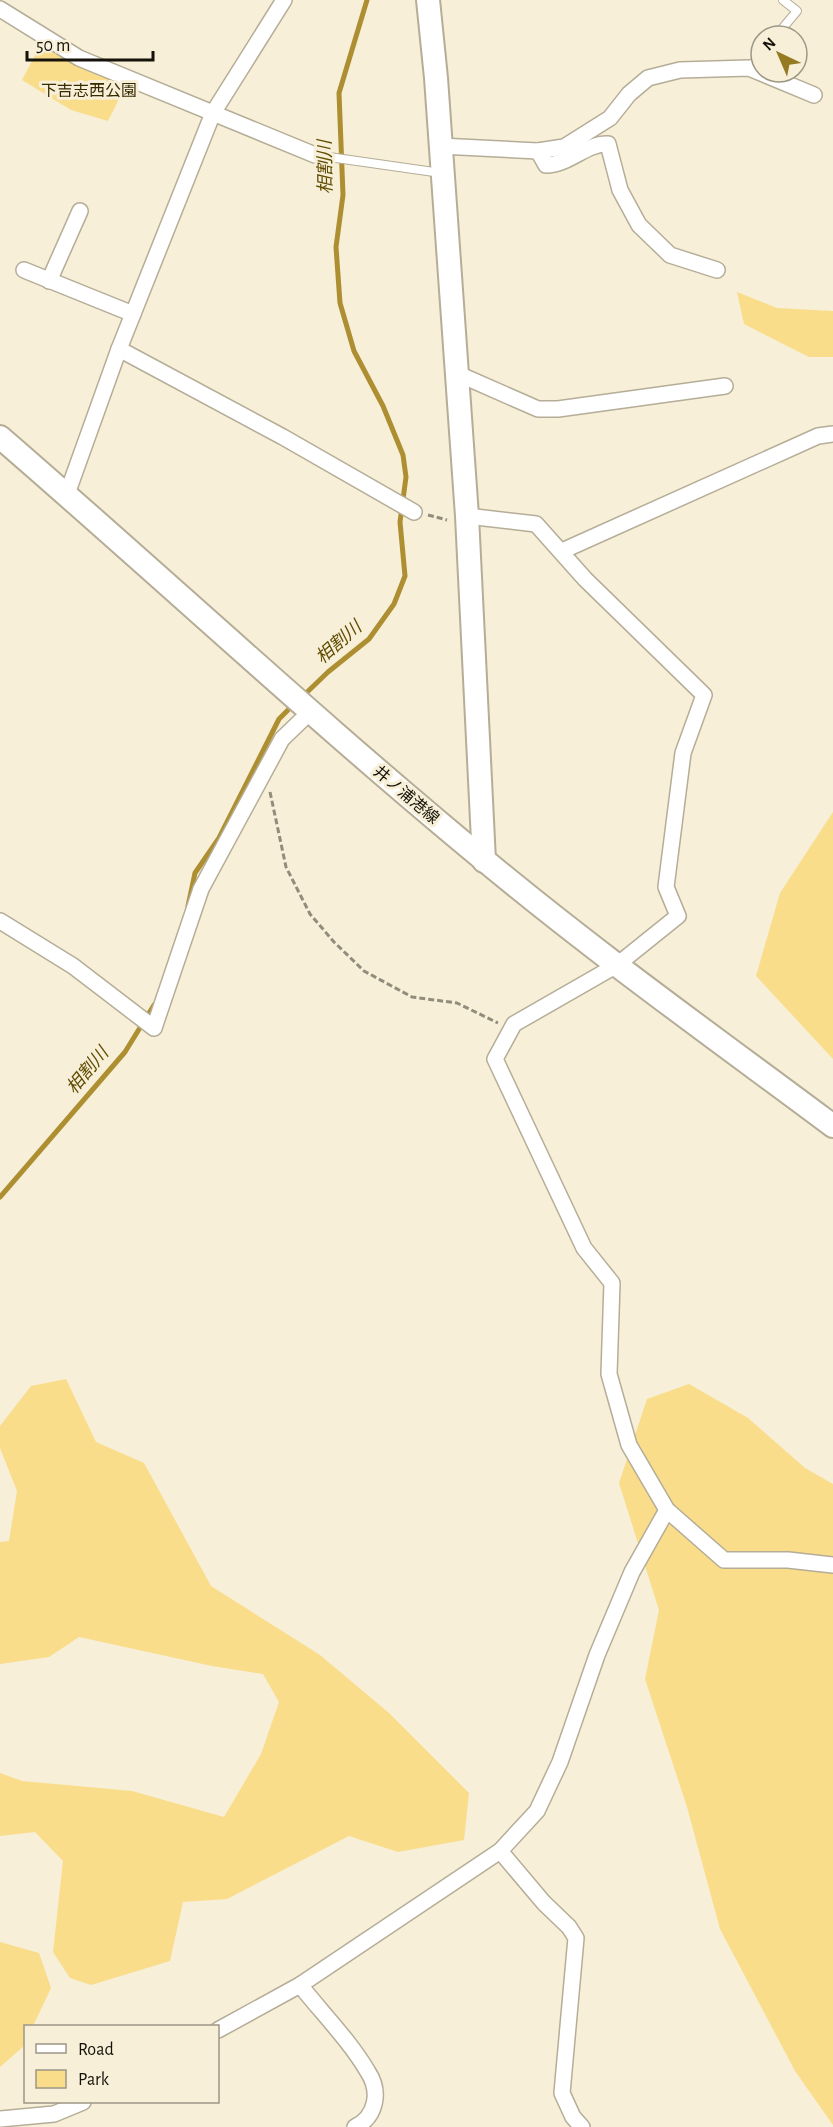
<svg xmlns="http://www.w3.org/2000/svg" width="833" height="2127" font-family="'Alegreya Sans','Noto Sans JP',sans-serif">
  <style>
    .green { fill: #f9dd8a }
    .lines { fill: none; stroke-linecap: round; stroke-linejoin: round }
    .stream { stroke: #ad8f31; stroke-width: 5 }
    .lane-casing { stroke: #b5ad97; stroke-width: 10 }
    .street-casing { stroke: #b5ad97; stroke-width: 18 }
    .secondary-casing { stroke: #b5ad97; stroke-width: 26 }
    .path { stroke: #928c7c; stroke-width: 3; stroke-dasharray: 6 3; stroke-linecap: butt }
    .lane { stroke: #fff; stroke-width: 8 }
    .street { stroke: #fff; stroke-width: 15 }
    .secondary { stroke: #fff; stroke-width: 22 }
    .labels { text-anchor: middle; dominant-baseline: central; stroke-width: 6; stroke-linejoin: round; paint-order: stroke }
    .park-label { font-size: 16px; fill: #362a01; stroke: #f7efd8 }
    .street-label { font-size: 16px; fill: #15120a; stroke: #f7efd8 }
    .water-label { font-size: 18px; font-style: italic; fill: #604c00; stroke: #f7efd8 }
  </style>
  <rect width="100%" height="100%" fill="#f7efd8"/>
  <!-- green -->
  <g class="green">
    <polygon points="43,40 128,81 108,121 71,110 22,80"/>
    <polygon points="737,292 777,308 833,311 833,357 809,357 744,324"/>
    <polygon points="833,812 833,1059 756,976 780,893"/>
    <polygon points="66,1379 96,1442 144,1463 211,1586 320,1655 389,1713 469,1793 464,1840 398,1852 349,1836 227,1899 183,1902 170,1961 91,1985 70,1978 53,1952 63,1861 35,1832 0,1836 0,1773 22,1781 132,1791 224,1817 261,1754 279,1702 263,1674 212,1666 79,1637 49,1657 0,1664 0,1542 9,1541 17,1491 0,1448 0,1426 31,1386"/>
    <polygon points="689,1384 748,1418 805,1468 833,1484 833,2125 795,2071 720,1929 687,1807 645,1679 659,1610 619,1483 647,1399"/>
    <polygon points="0,1942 39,1953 51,1988 33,2026 26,2026 25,2045 0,2067"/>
  </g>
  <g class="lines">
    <!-- stream -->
    <g class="stream">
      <polyline points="301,698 328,672 369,639 394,604 405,576 400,522 406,477 403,455 383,406 354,351 340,303 336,247 343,195 339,93 367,0"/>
      <polyline points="188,906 195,873 219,838 279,719 294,704"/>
      <polyline points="0,1197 125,1052 154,1005"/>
    </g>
    <defs>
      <g id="lane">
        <polyline points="776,36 797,11 783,0"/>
        <polyline points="749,68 761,54"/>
        <polyline points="315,155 441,173"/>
      </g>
      <g id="street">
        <polyline points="0,9 79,58 315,155"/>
        <polyline points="440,146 538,151 564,147 610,118 629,94 648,78 680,70 749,68 814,95"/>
        <path d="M 538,151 L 546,165 C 569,165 586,143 608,144 L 620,190 L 639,225 L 670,255 L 717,270"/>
        <polyline points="24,270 133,314"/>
        <polyline points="49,281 80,211"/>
        <polyline points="119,349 283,437 414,512"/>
        <polyline points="456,373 538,409 558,409 725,386"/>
        <polyline points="67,494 119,349 213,113 284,0"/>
        <polyline points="467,516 536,524 585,579 704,695 683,753 666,887 678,916 617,965 514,1024 495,1059 584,1248 612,1283 609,1374 629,1445 667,1510 724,1560 788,1560 833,1565"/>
        <polyline points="562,551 818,436 833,434"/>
        <polyline points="0,921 73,966 154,1028 201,889 282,739 309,713"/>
        <polyline points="500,1851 544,1903 569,1927 576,1938 562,2093 573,2117 582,2127"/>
        <path d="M 300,1985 C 322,2013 350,2041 368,2072 C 381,2092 376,2117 355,2127"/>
        <polyline points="218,2030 300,1985 500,1851 537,1811 560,1762 597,1655 632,1572 667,1510"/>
        <polyline points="0,2119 54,2114 83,2102"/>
      </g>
      <g id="secondary">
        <polyline points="428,0 436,78 467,516 484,861"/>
        <path d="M 0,437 C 162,577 318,723 483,859 C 596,953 715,1038 833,1126"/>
      </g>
    </defs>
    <!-- lane casing -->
    <use href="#lane" class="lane-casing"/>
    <!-- street casing -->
    <use href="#street" class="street-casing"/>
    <!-- secondary casing -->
    <use href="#secondary" class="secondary-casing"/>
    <!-- path -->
    <g class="path">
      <polyline points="428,515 447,520"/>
      <polyline points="270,792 286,867 310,914 334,942 364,971 412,997 457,1003 498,1023"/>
    </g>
    <!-- lane -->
    <use href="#lane" class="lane"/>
    <!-- street -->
    <use href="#street" class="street"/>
    <!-- secondary -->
    <use href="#secondary" class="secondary"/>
  </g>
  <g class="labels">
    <!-- park labels -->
    <g class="park-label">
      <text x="89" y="91">下吉志西公園</text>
    </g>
    <!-- street labels -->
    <g class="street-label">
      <text transform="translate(406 795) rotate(40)">井ノ浦港線</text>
    </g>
    <!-- water labels -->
    <g class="water-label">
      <text transform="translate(326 167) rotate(-91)">相割川</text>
      <text transform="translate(339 643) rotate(-41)">相割川</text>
      <text transform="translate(88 1071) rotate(-50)">相割川</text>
    </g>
  </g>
  <!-- legend -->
  <rect x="24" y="2025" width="195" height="78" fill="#f7efd8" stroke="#9d9786" stroke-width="1.5"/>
  <rect x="36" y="2044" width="30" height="9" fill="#ffffff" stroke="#9d9786" stroke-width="1.5"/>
  <text x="78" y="2055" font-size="18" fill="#15120a">Road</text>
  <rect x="36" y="2070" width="30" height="18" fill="#f9dd8a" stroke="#9d9786" stroke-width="1.5"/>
  <text x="78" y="2085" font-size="18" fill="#15120a">Park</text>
  <!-- north arrow -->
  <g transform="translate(779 54) rotate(316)"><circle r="28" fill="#f7efd8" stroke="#9d9786" stroke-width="1.5"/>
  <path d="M0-4.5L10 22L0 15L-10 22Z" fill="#957a21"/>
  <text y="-9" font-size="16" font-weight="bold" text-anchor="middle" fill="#15120a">N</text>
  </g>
  <!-- scale -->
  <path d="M27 51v9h126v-9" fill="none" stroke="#15120a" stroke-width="3"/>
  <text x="36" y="51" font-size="18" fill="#15120a" stroke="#f7efd8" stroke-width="4.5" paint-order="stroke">50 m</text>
</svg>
